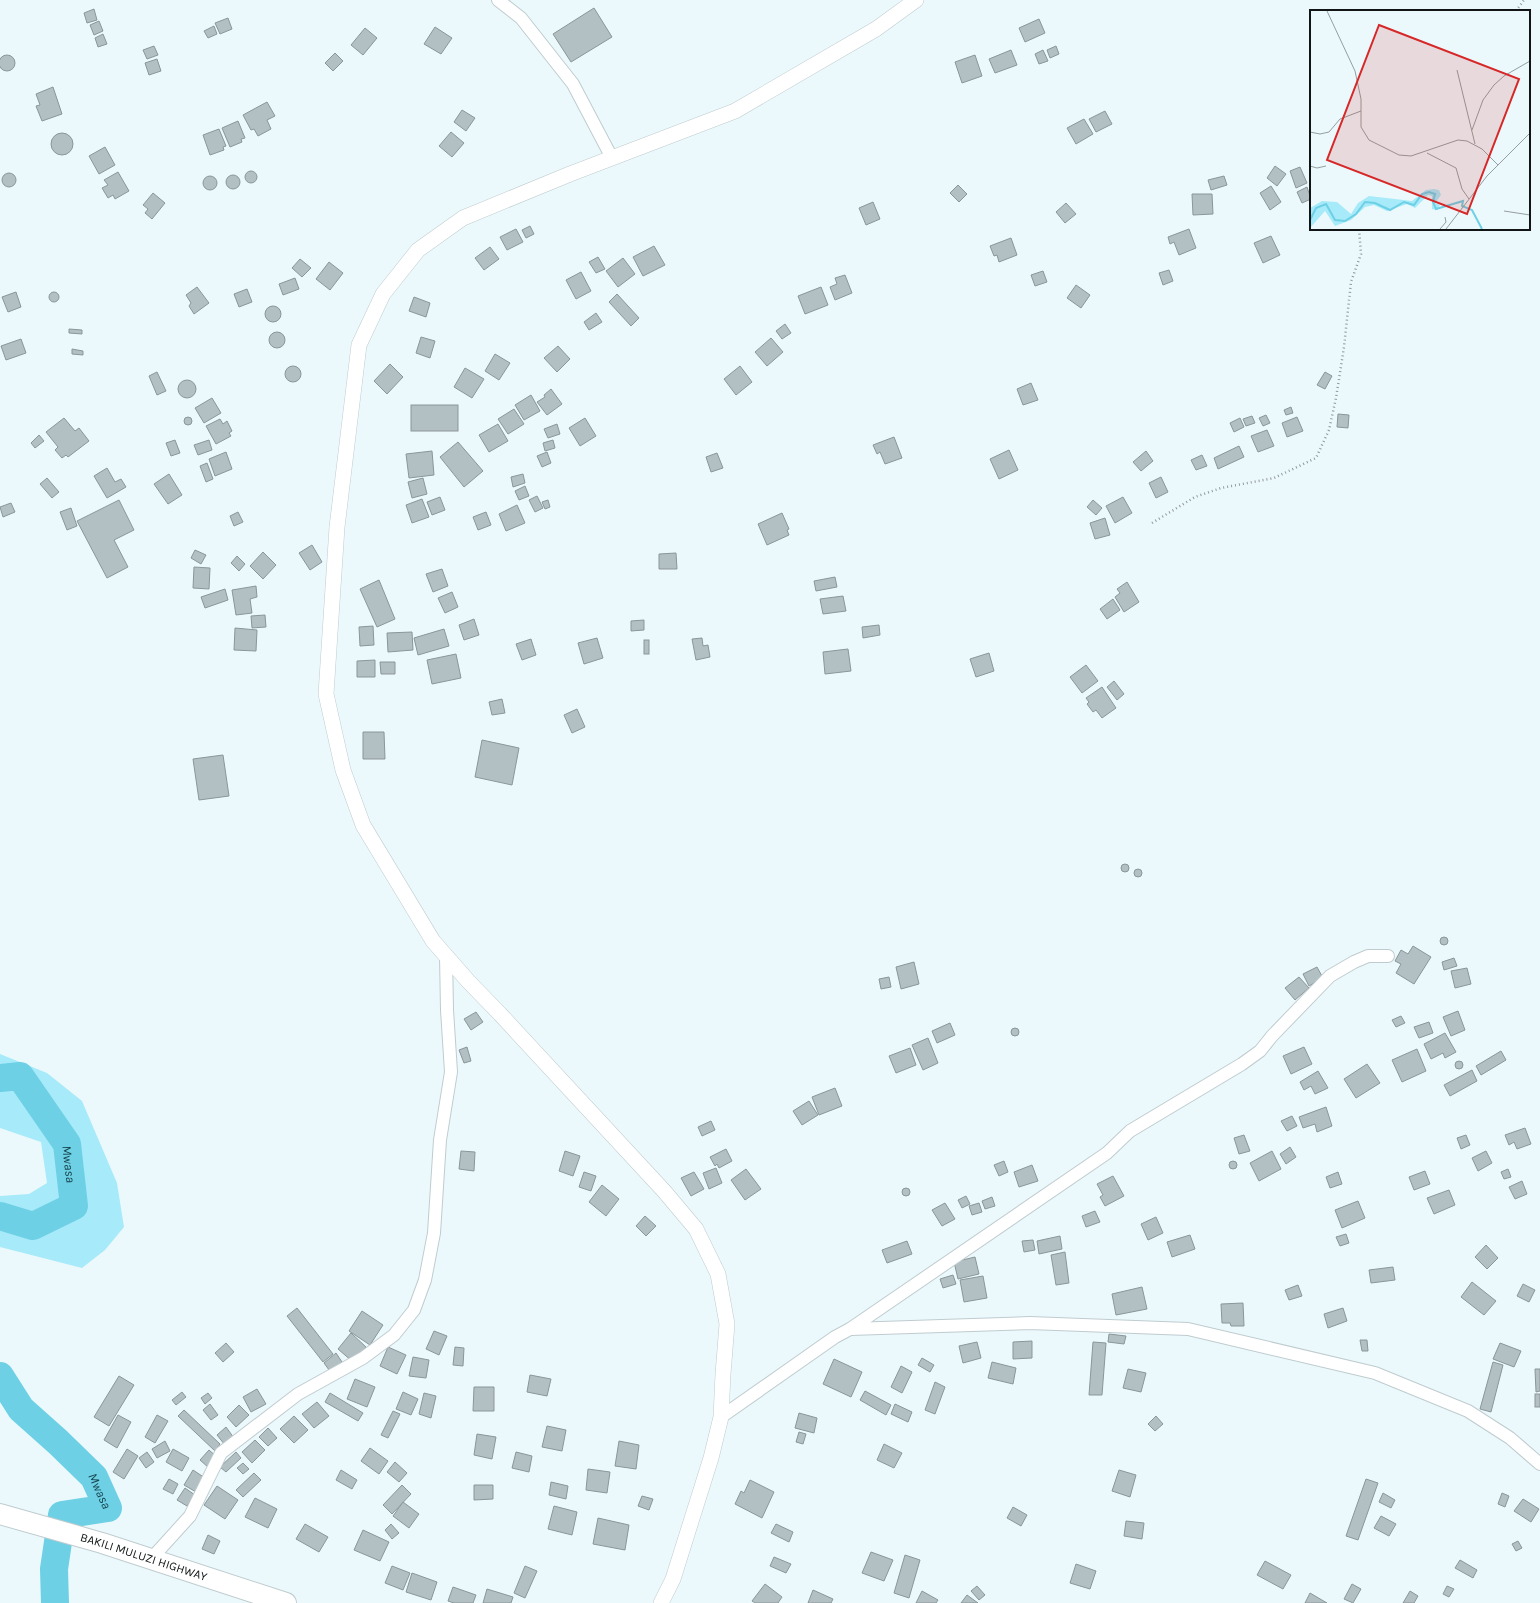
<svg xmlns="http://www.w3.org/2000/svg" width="1540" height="1603" font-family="Karla,sans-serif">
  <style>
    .green { fill: #a7eaf9 }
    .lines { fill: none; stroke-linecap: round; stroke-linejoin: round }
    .river { stroke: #6dd0e5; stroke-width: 28 }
    .building { fill: #b3c0c3; stroke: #8a9699 }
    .minor-casing { stroke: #bfcccf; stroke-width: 14 }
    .tertiary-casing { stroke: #bfcccf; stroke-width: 16 }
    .trunk-casing { stroke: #bfcccf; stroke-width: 22 }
    .path { stroke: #90999c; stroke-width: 2.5; stroke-dasharray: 1 3; stroke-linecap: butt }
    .minor { stroke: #fff; stroke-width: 12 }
    .tertiary { stroke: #fff; stroke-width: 15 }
    .trunk { stroke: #fff; stroke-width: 20 }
    .labels { text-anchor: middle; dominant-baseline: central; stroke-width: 3; stroke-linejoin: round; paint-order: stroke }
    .street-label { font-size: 12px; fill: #111516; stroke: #fff }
    .water-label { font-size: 13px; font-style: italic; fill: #17444d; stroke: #fff }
    .inset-river { fill: none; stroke: #6dd0e5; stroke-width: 2 }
    .inset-road { fill: none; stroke: #949ea0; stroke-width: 1 }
    .view { fill: #d62828; fill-opacity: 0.15; stroke: #d62828; stroke-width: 2 }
    .inset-edge { fill: none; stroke: #111516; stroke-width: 2 }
  </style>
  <rect width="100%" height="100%" fill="#ecf9fc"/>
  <!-- green -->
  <polygon class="green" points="0,1054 47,1073 82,1101 117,1183 124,1227 105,1250 82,1268 0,1247 0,1196 29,1194 47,1183 41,1142 0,1128"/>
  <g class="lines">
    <!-- river -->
    <g class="river">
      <path id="s1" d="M 0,1078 L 20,1076 L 67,1144 L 74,1206 L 33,1226 L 0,1216"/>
      <path id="s2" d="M 0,1376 L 21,1409 L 58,1442 L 94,1477 L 108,1508 L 62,1515 L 54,1569 L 55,1603"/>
    </g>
  </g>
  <!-- building -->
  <g class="building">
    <polygon points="594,8 612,37 571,62 553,34"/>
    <polygon points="94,9 97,20 87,23 84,13"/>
    <polygon points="228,18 232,29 220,34 215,23"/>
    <polygon points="1039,19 1045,33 1025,42 1019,28"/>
    <polygon points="99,21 103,31 94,35 90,25"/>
    <polygon points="214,26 217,34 208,38 204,31"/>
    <polygon points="435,27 452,38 441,54 424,44"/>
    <polygon points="365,28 377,38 363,55 351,45"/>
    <polygon points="103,34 107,44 98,47 95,38"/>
    <polygon points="154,46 158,55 147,59 143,50"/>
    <polygon points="1056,46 1059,54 1050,58 1047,50"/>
    <polygon points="1011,50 1017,65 995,73 989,59"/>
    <polygon points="1043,50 1048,61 1039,64 1035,54"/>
    <polygon points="335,53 343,61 333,71 325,63"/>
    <circle cx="7" cy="63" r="8"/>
    <polygon points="975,55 982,76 962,83 955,62"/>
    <polygon points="157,59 161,71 149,75 145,63"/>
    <polygon points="53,87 62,114 42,121 36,106 40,105 36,94"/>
    <polygon points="267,102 275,116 267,120 271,129 258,136 254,129 251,130 243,115"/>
    <polygon points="462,110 475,118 466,131 454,122"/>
    <polygon points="1105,111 1112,124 1096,132 1089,119"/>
    <polygon points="1084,119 1093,134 1076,144 1067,128"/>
    <polygon points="238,121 245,138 241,139 242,142 230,147 222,128"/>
    <polygon points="219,129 226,146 223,147 224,150 210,155 203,135"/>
    <polygon points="451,132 464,143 452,157 439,146"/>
    <circle cx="62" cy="144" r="11"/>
    <polygon points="105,147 115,165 99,174 89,156"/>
    <polygon points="1275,166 1286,174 1277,186 1267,178"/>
    <polygon points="1300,167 1307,183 1296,188 1290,171"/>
    <circle cx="251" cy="177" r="6"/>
    <polygon points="118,172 129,191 115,199 113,195 108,198 102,188 108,185 104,180"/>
    <circle cx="9" cy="180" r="7"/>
    <circle cx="233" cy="182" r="7"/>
    <polygon points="1224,176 1227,185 1211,190 1208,180"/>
    <circle cx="210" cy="183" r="7"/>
    <polygon points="958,185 967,194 959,202 950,193"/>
    <polygon points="1271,186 1281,202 1270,210 1260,193"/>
    <polygon points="1307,187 1311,199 1302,203 1297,192"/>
    <polygon points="153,193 165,203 152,219 145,213 148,209 143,205"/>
    <polygon points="1192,194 1212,194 1213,214 1193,215"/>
    <polygon points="873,202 880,219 866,225 859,208"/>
    <polygon points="1066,203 1076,214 1065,223 1056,212"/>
    <polygon points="530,226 534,234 526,238 522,230"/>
    <polygon points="516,229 523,242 507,250 500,237"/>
    <polygon points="1189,229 1196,248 1179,255 1174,242 1170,244 1168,237"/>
    <polygon points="1271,236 1280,255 1263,263 1254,243"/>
    <polygon points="1011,238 1017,255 999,262 997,255 994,256 990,246"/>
    <polygon points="654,246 665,265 643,276 633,257"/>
    <polygon points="490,247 499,259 484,270 475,258"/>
    <polygon points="598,257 605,269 596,273 589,262"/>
    <polygon points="623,258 635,274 618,287 606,271"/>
    <polygon points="300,259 311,268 302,277 292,268"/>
    <polygon points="329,262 343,273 330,290 316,279"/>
    <polygon points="1169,270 1173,281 1163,285 1159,273"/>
    <polygon points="1043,271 1047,282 1035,286 1031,275"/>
    <polygon points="581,272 591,291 576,299 566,280"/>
    <polygon points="845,275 852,293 835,300 830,287 837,284 835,278"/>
    <polygon points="295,278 299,289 283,295 279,284"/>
    <polygon points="1076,285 1090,295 1081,308 1067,298"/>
    <polygon points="197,287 209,303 194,314 189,306 191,303 186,295"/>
    <polygon points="821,287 828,305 805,314 798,296"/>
    <polygon points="247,289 252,302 239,307 234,294"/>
    <circle cx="54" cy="297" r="5"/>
    <polygon points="16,292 21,307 8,312 2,297"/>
    <polygon points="617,294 639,318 631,326 609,302"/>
    <polygon points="414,297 430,303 426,317 409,311"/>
    <circle cx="273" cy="314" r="8"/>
    <polygon points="596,313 602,322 589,330 584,322"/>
    <polygon points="785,324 791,333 782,339 776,331"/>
    <polygon points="69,329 82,330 82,334 69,333"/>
    <circle cx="277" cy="340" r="8"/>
    <polygon points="421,337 435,341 430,358 416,353"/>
    <polygon points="771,338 783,352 767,366 755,352"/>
    <polygon points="21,339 26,353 6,360 1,346"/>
    <polygon points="558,346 570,359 557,372 544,358"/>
    <polygon points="72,349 83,351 83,355 72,354"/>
    <polygon points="495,354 510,363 499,380 485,371"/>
    <polygon points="390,364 403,377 387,394 374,381"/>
    <polygon points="740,366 752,382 736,395 724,379"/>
    <circle cx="293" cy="374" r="8"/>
    <polygon points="465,368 484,379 472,398 454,387"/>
    <polygon points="157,372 166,391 157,395 149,376"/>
    <polygon points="1325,372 1332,376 1325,389 1317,385"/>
    <circle cx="187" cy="389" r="9"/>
    <polygon points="1031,383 1038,400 1023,405 1017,389"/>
    <polygon points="551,389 562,404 547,415 537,402 545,397 544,395"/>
    <polygon points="531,395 540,411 524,420 515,405"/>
    <polygon points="212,398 221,413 204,423 195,408"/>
    <rect x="411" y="405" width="47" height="26"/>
    <polygon points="1291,407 1293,413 1286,415 1284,410"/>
    <polygon points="514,409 524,424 508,434 498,419"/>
    <polygon points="1338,414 1349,415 1348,428 1337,427"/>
    <polygon points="1266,415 1270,423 1263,426 1259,418"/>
    <polygon points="1252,416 1255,423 1246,426 1243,419"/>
    <circle cx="188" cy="421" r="4"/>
    <polygon points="1297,417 1303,431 1287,437 1282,423"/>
    <polygon points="64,418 75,431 79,428 89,441 68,457 66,455 62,458 55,450 58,447 46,432"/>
    <polygon points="585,418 596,436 580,446 569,428"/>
    <polygon points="1240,418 1244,427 1234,432 1230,423"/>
    <polygon points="220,419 223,424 227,421 232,431 229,433 231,436 216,444 206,426"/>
    <polygon points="498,424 508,441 489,452 479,435"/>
    <polygon points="557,424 560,434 548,438 544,429"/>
    <polygon points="1267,430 1274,446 1258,452 1251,436"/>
    <polygon points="39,435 44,441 35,448 31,443"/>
    <polygon points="894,437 902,458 885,464 880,452 877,454 873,445"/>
    <polygon points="175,440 180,453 171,456 166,443"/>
    <polygon points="209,440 212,450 198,455 194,445"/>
    <polygon points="553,440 555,448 545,451 543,443"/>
    <polygon points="458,442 483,471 464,487 440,457"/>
    <polygon points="1239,446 1244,457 1218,469 1214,458"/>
    <polygon points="1009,450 1018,470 999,479 990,459"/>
    <polygon points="432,451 434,475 409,478 406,454"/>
    <polygon points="1146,451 1153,461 1141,471 1133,462"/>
    <polygon points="226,452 232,469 215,476 209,459"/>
    <polygon points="547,452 551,463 542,467 537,456"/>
    <polygon points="717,453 723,468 711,472 706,457"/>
    <polygon points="1202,455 1207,466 1196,470 1191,460"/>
    <polygon points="207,463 213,479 206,482 200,466"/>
    <polygon points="107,468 115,482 121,479 126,487 107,498 94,476"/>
    <polygon points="169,474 182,495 168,504 154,484"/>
    <polygon points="523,474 525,483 513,487 511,477"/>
    <polygon points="1161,477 1168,492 1156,498 1149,483"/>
    <polygon points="47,478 59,492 52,498 40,484"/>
    <polygon points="423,478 427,494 412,498 408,482"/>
    <polygon points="525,486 529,496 519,500 515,491"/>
    <polygon points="537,496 543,508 535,512 529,500"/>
    <polygon points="440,497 445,510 432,515 427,502"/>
    <polygon points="1123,497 1132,513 1115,523 1106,506"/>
    <polygon points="422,499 429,517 412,523 406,505"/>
    <polygon points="119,500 134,530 114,540 128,567 107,578 77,521"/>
    <polygon points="548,500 550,507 545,509 542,502"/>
    <polygon points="1093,500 1102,508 1096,515 1087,507"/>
    <polygon points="11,503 15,512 3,517 0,507"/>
    <polygon points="517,505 525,523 506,531 499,514"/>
    <polygon points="71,508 77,526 67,530 60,512"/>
    <polygon points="238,512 243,522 234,526 230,516"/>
    <polygon points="486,512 491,525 478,530 473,517"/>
    <polygon points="782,513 789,529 787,530 789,535 767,545 758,524"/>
    <polygon points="1105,518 1110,535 1095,539 1090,523"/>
    <polygon points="312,545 322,562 310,570 299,553"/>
    <polygon points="195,550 206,555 201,564 191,558"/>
    <polygon points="263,552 276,565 263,579 250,566"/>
    <polygon points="676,553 677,569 659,569 659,554"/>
    <polygon points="237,556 245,564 239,571 231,563"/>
    <polygon points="194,567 210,568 209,589 193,588"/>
    <polygon points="442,569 448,586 433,592 426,574"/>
    <polygon points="835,577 837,587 816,591 814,581"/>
    <polygon points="379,580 395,619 377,627 360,589"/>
    <polygon points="1127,582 1139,602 1124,612 1115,597 1120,593 1117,589"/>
    <polygon points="256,586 257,597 250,599 252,613 236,615 232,590"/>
    <polygon points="225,589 228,600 205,608 201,597"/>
    <polygon points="452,592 458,607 445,613 438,598"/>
    <polygon points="843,596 846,611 823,614 820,599"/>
    <polygon points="1113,599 1120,610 1107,619 1100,609"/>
    <polygon points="265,615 266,627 252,628 251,616"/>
    <polygon points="474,619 479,635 464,640 459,625"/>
    <polygon points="644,620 644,630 631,631 631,621"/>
    <polygon points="879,625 880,635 863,638 862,627"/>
    <polygon points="373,626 374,645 360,646 359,627"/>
    <polygon points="235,628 257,630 256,651 234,650"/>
    <polygon points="444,629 449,646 418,655 414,638"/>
    <polygon points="412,632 413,650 388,652 387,633"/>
    <polygon points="597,638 603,658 584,664 578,643"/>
    <polygon points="702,638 703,646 708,645 710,657 696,660 692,639"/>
    <polygon points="531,639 536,655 522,660 516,644"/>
    <rect x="644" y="640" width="5" height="14"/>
    <polygon points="848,649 851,671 825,674 823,652"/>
    <polygon points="989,653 994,671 976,677 970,659"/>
    <polygon points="456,654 461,678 432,684 427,660"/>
    <polygon points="375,660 375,677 357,677 357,661"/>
    <polygon points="380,662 395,662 395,674 381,674"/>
    <polygon points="1086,665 1098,681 1082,693 1070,677"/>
    <polygon points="1114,681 1124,694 1117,700 1107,687"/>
    <polygon points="1102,687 1116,708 1102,718 1096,710 1093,712 1087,704 1089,702 1086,698"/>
    <polygon points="502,699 505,713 492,715 489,702"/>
    <polygon points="577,709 585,727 572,733 564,715"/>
    <polygon points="363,732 384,732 385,759 363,759"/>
    <polygon points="482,740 519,748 512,785 475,777"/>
    <polygon points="223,755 229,796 199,800 193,759"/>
    <circle cx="1125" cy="868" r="4"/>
    <circle cx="1138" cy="873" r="4"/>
    <circle cx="1444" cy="941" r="4"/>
    <polygon points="1413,946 1431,957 1414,984 1396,973 1401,964 1395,961 1401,950 1408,954"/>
    <polygon points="1454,958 1457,966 1444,970 1442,962"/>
    <polygon points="914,962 919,984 901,989 896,967"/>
    <polygon points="1317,967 1323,978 1309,986 1303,974"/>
    <polygon points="1467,968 1471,984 1455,988 1451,971"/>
    <polygon points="889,977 891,987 881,989 879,979"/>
    <polygon points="1299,977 1309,988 1295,1000 1285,988"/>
    <polygon points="1458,1011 1465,1030 1451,1036 1443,1017"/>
    <polygon points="476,1012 483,1022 471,1030 464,1019"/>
    <polygon points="1401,1016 1405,1023 1396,1027 1392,1020"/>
    <polygon points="1429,1022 1433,1033 1419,1038 1414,1027"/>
    <polygon points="950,1023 955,1035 937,1043 932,1031"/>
    <circle cx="1015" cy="1032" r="4"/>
    <polygon points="1445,1033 1456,1052 1445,1058 1443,1053 1431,1059 1424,1044"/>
    <polygon points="928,1038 938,1063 923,1070 912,1045"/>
    <polygon points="467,1047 471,1061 464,1063 459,1050"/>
    <polygon points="1304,1047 1312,1064 1291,1074 1283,1056"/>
    <polygon points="910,1048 916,1065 896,1073 889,1056"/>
    <polygon points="1417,1049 1426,1071 1402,1082 1392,1060"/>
    <polygon points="1501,1051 1506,1060 1481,1075 1476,1066"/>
    <circle cx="1459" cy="1065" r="4"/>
    <polygon points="1367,1064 1380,1083 1356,1098 1344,1079"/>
    <polygon points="1472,1070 1477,1081 1450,1096 1444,1085"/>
    <polygon points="1318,1071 1328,1088 1315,1094 1311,1086 1304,1090 1300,1082"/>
    <polygon points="835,1088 842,1106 819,1115 812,1097"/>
    <polygon points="809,1101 818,1115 802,1125 793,1111"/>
    <polygon points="1326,1107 1332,1126 1317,1132 1315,1124 1303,1128 1299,1117"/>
    <polygon points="1292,1116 1297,1126 1287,1131 1281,1121"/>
    <polygon points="711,1121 715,1130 702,1136 698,1127"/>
    <polygon points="1525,1128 1531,1144 1517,1149 1514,1142 1509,1145 1505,1135"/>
    <polygon points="1244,1135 1250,1151 1239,1154 1234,1138"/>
    <polygon points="1466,1135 1470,1145 1461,1149 1457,1138"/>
    <polygon points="1290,1147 1296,1157 1286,1164 1280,1154"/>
    <polygon points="726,1149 732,1161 719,1168 717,1164 715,1166 710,1157"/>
    <polygon points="461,1151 475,1152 474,1171 459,1169"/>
    <polygon points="565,1151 580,1156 573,1176 559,1171"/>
    <polygon points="1272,1151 1281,1169 1259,1181 1250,1163"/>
    <polygon points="1486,1151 1492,1163 1478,1171 1472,1158"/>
    <polygon points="1004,1161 1008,1172 999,1176 994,1165"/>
    <circle cx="1233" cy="1165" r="4"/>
    <polygon points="1032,1165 1038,1181 1019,1187 1014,1172"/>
    <polygon points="716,1168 722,1183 709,1189 703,1173"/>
    <polygon points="746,1169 761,1189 745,1200 731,1180"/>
    <polygon points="1508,1169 1511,1177 1504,1179 1501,1172"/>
    <polygon points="1425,1171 1430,1184 1414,1190 1409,1177"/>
    <polygon points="584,1172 596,1176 591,1191 579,1187"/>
    <polygon points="694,1172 704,1189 691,1196 681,1178"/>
    <polygon points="1338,1172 1342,1184 1330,1188 1326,1177"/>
    <polygon points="1113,1176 1124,1196 1105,1206 1100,1197 1103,1195 1097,1184"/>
    <polygon points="1522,1181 1527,1194 1515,1199 1509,1187"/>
    <polygon points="602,1185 619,1199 606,1216 589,1202"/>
    <circle cx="906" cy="1192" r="4"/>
    <polygon points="1449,1190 1455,1205 1434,1214 1427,1198"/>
    <polygon points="966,1196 970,1204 962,1208 958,1200"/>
    <polygon points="992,1197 995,1206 985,1209 982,1201"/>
    <polygon points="1358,1201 1365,1218 1342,1228 1335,1210"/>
    <polygon points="945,1203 955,1219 942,1226 932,1210"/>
    <polygon points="979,1203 982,1212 972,1215 969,1206"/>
    <polygon points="1095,1211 1100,1222 1086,1227 1082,1216"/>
    <polygon points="645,1216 656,1226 646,1236 636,1226"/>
    <polygon points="1156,1217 1163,1233 1148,1240 1141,1224"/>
    <polygon points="1346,1234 1349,1243 1340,1246 1336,1237"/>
    <polygon points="1190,1235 1195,1249 1172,1257 1167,1242"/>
    <polygon points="1060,1236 1062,1249 1039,1254 1037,1241"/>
    <polygon points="1033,1240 1035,1250 1024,1252 1022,1241"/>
    <polygon points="907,1241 912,1254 887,1263 882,1250"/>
    <polygon points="1486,1245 1498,1258 1487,1269 1475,1257"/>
    <polygon points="1065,1252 1069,1283 1056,1285 1051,1255"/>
    <polygon points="975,1257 979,1274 958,1279 954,1262"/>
    <polygon points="1393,1267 1395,1280 1371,1283 1369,1270"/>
    <polygon points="953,1275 956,1284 943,1288 940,1279"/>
    <polygon points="983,1276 987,1298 964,1302 960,1280"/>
    <polygon points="1472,1282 1496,1301 1484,1315 1461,1297"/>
    <polygon points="1523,1284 1535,1290 1529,1302 1517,1296"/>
    <polygon points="1298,1285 1302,1296 1289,1300 1285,1290"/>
    <polygon points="1142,1287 1147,1309 1116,1315 1112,1294"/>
    <polygon points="1243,1303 1244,1326 1231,1326 1230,1323 1222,1323 1221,1304"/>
    <polygon points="297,1308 333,1354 323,1362 287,1316"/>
    <polygon points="1343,1308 1347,1321 1328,1328 1324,1314"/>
    <polygon points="362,1311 383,1325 370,1345 349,1331"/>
    <polygon points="434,1331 447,1336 439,1355 426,1349"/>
    <polygon points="351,1333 366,1347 353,1362 338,1349"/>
    <polygon points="1109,1334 1126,1336 1124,1344 1108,1342"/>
    <polygon points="1360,1340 1367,1340 1368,1351 1362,1351"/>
    <polygon points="1032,1341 1032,1358 1013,1359 1013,1342"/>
    <polygon points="977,1342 981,1358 963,1363 959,1346"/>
    <polygon points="1093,1342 1106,1343 1102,1395 1089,1395"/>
    <polygon points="226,1343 234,1352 223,1362 215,1353"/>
    <polygon points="1500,1343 1521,1351 1514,1367 1493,1359"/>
    <polygon points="388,1347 406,1355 397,1374 380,1366"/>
    <polygon points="455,1347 464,1348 463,1366 453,1365"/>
    <polygon points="336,1353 344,1365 332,1374 324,1363"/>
    <polygon points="413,1357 429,1360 426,1378 409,1376"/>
    <polygon points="922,1358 934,1365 930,1372 918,1365"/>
    <polygon points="834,1359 862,1372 851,1397 823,1384"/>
    <polygon points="992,1362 1016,1368 1013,1384 988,1378"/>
    <polygon points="1493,1362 1503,1365 1491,1412 1480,1409"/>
    <polygon points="901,1366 912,1372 902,1393 891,1387"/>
    <polygon points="1128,1369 1146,1373 1141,1392 1123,1388"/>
    <polygon points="1535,1369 1540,1369 1540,1391 1536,1392"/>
    <polygon points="530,1375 551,1379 547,1396 527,1392"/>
    <polygon points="119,1376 134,1385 109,1426 94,1417"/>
    <polygon points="355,1379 375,1387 367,1407 347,1399"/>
    <polygon points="935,1382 945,1387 935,1414 925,1410"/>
    <polygon points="474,1387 494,1387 494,1411 473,1411"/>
    <polygon points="257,1389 266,1404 251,1412 243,1397"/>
    <polygon points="865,1391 891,1405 886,1415 860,1400"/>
    <polygon points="182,1392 186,1397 176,1405 172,1400"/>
    <polygon points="403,1392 418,1399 411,1415 396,1409"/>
    <polygon points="208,1393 212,1398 205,1404 201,1398"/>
    <polygon points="330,1393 363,1413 358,1421 325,1402"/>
    <polygon points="424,1393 436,1396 431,1418 419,1414"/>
    <rect x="1535" y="1394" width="5" height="13"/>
    <polygon points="317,1402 329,1416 314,1428 302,1414"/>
    <polygon points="210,1404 218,1415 211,1420 203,1410"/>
    <polygon points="895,1404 912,1412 908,1422 891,1414"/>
    <polygon points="239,1405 249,1415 236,1427 227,1417"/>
    <polygon points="184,1410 220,1444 215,1451 178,1416"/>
    <polygon points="393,1411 400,1414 388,1438 381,1435"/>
    <polygon points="799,1413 817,1418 814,1433 795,1428"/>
    <polygon points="118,1415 131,1422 117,1448 104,1440"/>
    <polygon points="157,1415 168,1421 155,1443 145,1437"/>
    <polygon points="294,1416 308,1430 294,1443 280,1429"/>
    <polygon points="1156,1416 1163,1424 1155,1431 1148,1424"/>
    <polygon points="547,1426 566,1430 562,1451 542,1447"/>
    <polygon points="226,1427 234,1438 225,1445 217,1435"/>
    <polygon points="268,1428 277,1438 268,1446 259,1437"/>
    <polygon points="799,1432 806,1434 803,1444 796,1442"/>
    <polygon points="477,1434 496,1437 492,1459 474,1455"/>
    <polygon points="255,1440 265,1450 252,1463 242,1452"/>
    <polygon points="165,1441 170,1451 157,1458 152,1449"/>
    <polygon points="619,1441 639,1445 636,1469 615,1466"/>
    <polygon points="884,1444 902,1453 894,1468 877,1460"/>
    <polygon points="370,1448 388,1461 379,1474 361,1461"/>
    <polygon points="127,1449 138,1456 124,1479 113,1472"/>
    <polygon points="173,1449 189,1458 182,1471 166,1462"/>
    <polygon points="209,1450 218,1458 209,1468 200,1460"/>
    <polygon points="147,1452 154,1462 146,1468 139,1458"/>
    <polygon points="236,1452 241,1458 226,1472 220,1467"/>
    <polygon points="516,1452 532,1456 529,1472 512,1468"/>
    <polygon points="395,1462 407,1473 399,1482 387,1472"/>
    <polygon points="243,1463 249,1469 243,1474 237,1468"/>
    <polygon points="588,1469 610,1472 607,1493 586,1490"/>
    <polygon points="193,1470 205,1478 196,1492 184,1485"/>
    <polygon points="341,1470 357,1480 352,1489 336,1480"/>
    <polygon points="1119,1470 1136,1475 1130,1497 1112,1491"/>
    <polygon points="254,1473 261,1480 243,1497 236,1490"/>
    <polygon points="169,1479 178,1484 173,1494 163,1489"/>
    <polygon points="1366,1479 1378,1483 1358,1540 1346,1536"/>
    <polygon points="750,1480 774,1492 762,1518 735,1504 741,1491 744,1493"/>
    <polygon points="551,1482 568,1486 566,1499 549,1495"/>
    <polygon points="402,1485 411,1494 392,1514 383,1505"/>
    <polygon points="474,1485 493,1485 493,1499 474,1500"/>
    <polygon points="217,1486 238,1500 225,1519 204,1505"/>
    <polygon points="185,1488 195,1495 187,1506 177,1500"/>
    <polygon points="1383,1493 1395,1500 1391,1508 1379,1502"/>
    <polygon points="1502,1493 1509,1496 1505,1507 1498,1504"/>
    <polygon points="642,1496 653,1499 649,1510 638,1506"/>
    <polygon points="255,1498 277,1509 268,1528 245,1517"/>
    <polygon points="1523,1499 1539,1509 1531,1522 1514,1511"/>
    <polygon points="403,1502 419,1514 409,1528 393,1516"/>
    <polygon points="554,1506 577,1512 572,1535 548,1529"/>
    <polygon points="1013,1507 1027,1515 1021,1526 1007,1518"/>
    <polygon points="1381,1516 1396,1524 1389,1536 1374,1528"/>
    <polygon points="598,1518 629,1525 625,1550 593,1544"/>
    <polygon points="1126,1521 1144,1523 1142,1539 1124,1536"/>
    <polygon points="305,1524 328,1537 319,1552 296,1539"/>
    <polygon points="391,1524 399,1533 392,1539 385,1530"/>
    <polygon points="776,1524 793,1532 789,1542 771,1533"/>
    <polygon points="363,1530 389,1542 380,1561 354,1550"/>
    <polygon points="208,1535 220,1541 214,1554 202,1549"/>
    <polygon points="1518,1541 1522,1548 1516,1551 1512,1544"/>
    <polygon points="871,1552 893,1560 884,1581 862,1573"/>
    <polygon points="905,1555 920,1560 909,1598 894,1593"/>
    <polygon points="774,1557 791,1564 786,1573 770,1566"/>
    <polygon points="1460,1560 1477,1570 1473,1578 1455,1568"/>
    <polygon points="1265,1561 1291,1575 1283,1589 1257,1575"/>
    <polygon points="1076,1564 1096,1571 1090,1589 1070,1583"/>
    <polygon points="392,1566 410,1573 403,1590 385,1583"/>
    <polygon points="525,1566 537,1571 525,1598 514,1593"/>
    <polygon points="412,1573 437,1582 431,1600 406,1592"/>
    <polygon points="765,1584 782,1597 778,1603 755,1603 752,1601"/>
    <polygon points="1352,1584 1361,1589 1353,1603 1344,1599"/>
    <polygon points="977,1586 985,1595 979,1600 971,1591"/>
    <polygon points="1447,1586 1454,1589 1449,1597 1443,1594"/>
    <polygon points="453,1587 476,1595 473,1603 454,1603 448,1601"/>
    <polygon points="487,1589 513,1597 511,1603 483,1603"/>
    <polygon points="813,1590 833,1599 831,1603 808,1603"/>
    <polygon points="922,1591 938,1600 936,1603 916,1603"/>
    <polygon points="1410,1591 1418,1596 1414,1603 1403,1603"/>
    <polygon points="1310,1593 1327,1603 1305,1603"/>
    <polygon points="967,1595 978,1603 961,1603"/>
  </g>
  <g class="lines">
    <defs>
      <g id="minor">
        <polyline points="498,0 521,18 573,84 612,158"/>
        <polyline points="850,1329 1030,1323 1188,1329 1375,1373 1468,1411 1510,1438 1540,1464"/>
        <polyline points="721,1417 835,1337 850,1329 1107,1153 1130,1131 1242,1064 1260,1051 1272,1036 1330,976 1354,962 1368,956 1388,956"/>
        <polyline points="151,1559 190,1516 221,1453 298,1394 363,1358 394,1335 414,1310 425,1280 434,1233 440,1140 451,1072 447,1010 446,956"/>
      </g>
      <polyline id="tertiary" points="661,1603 673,1579 711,1458 721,1417 723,1374 727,1324 718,1274 696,1229 664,1191 500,1014 468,981 433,941 363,825 343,770 326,694 337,527 359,345 383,294 418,250 463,218 570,174 735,111 876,29 916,0"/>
      <g id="trunk">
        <path id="s3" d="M 0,1514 L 102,1543 L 286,1603"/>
      </g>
    </defs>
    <!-- minor casing -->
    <use href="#minor" class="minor-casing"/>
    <!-- tertiary casing -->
    <use href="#tertiary" class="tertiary-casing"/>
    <!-- trunk casing -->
    <use href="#trunk" class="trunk-casing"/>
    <!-- path -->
    <g class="path">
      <polyline points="1516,11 1524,0"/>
      <polyline points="1152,523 1195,497 1221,488 1274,478 1316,458 1329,430 1336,398 1344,347 1351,282 1361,254 1359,229"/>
    </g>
    <!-- minor -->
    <use href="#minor" class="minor"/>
    <!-- tertiary -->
    <use href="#tertiary" class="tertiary"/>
    <!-- trunk -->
    <use href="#trunk" class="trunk"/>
  </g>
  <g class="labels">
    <!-- street labels -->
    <g class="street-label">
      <text stroke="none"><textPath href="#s3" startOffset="150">BAKILI MULUZI HIGHWAY</textPath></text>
    </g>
    <!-- water labels -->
    <g class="water-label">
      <text stroke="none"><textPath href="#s1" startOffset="123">Mwasa</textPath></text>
      <text stroke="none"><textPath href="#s2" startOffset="154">Mwasa</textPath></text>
    </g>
  </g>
  <!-- overview -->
  <g transform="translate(1310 10)">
    <rect width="220" height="220" fill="#ecf9fc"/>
    <path d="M 124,179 L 129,180 L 131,185 L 125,193 L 130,195 L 127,200 L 122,199 L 122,186 L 118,185 L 105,198 L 97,194 L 77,201 L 64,195 L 55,197 L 41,210 L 25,216 L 15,201 L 0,218 L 0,198 L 12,191 L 27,192 L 41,204 L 48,193 L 59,186 L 102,191 L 116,180 Z" fill="#a7eaf9"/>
    <path class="inset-river" d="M 0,210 L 6,198 L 16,194 L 25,210 L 35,211 L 46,204 L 55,192 L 65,193 L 80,200 L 94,192 L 104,195 L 112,184 L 119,182 L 125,184 L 123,192 L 126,199 L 153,191 L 152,196 L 162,200 L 172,219"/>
    <path class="inset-road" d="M 17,1 L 45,61 L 51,89 L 51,117 L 59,130 L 89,145 L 101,146 L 148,130 L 157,131 L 172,139 L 188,155M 147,60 L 165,134M 162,120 L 173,90 L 184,75 L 194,66 L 220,51M 0,122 L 10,124 L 19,122 L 30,109 L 51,101M 117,143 L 146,158 L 152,179 L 159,189M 0,156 L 7,158 L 16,156M 194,201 L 220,205M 130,219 L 136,212 L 135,207M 136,219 L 177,166 L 220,123"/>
    <path class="view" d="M 69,15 L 209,69 L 157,204 L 17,150 Z"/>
    <rect width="220" height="220" class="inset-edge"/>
  </g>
</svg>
